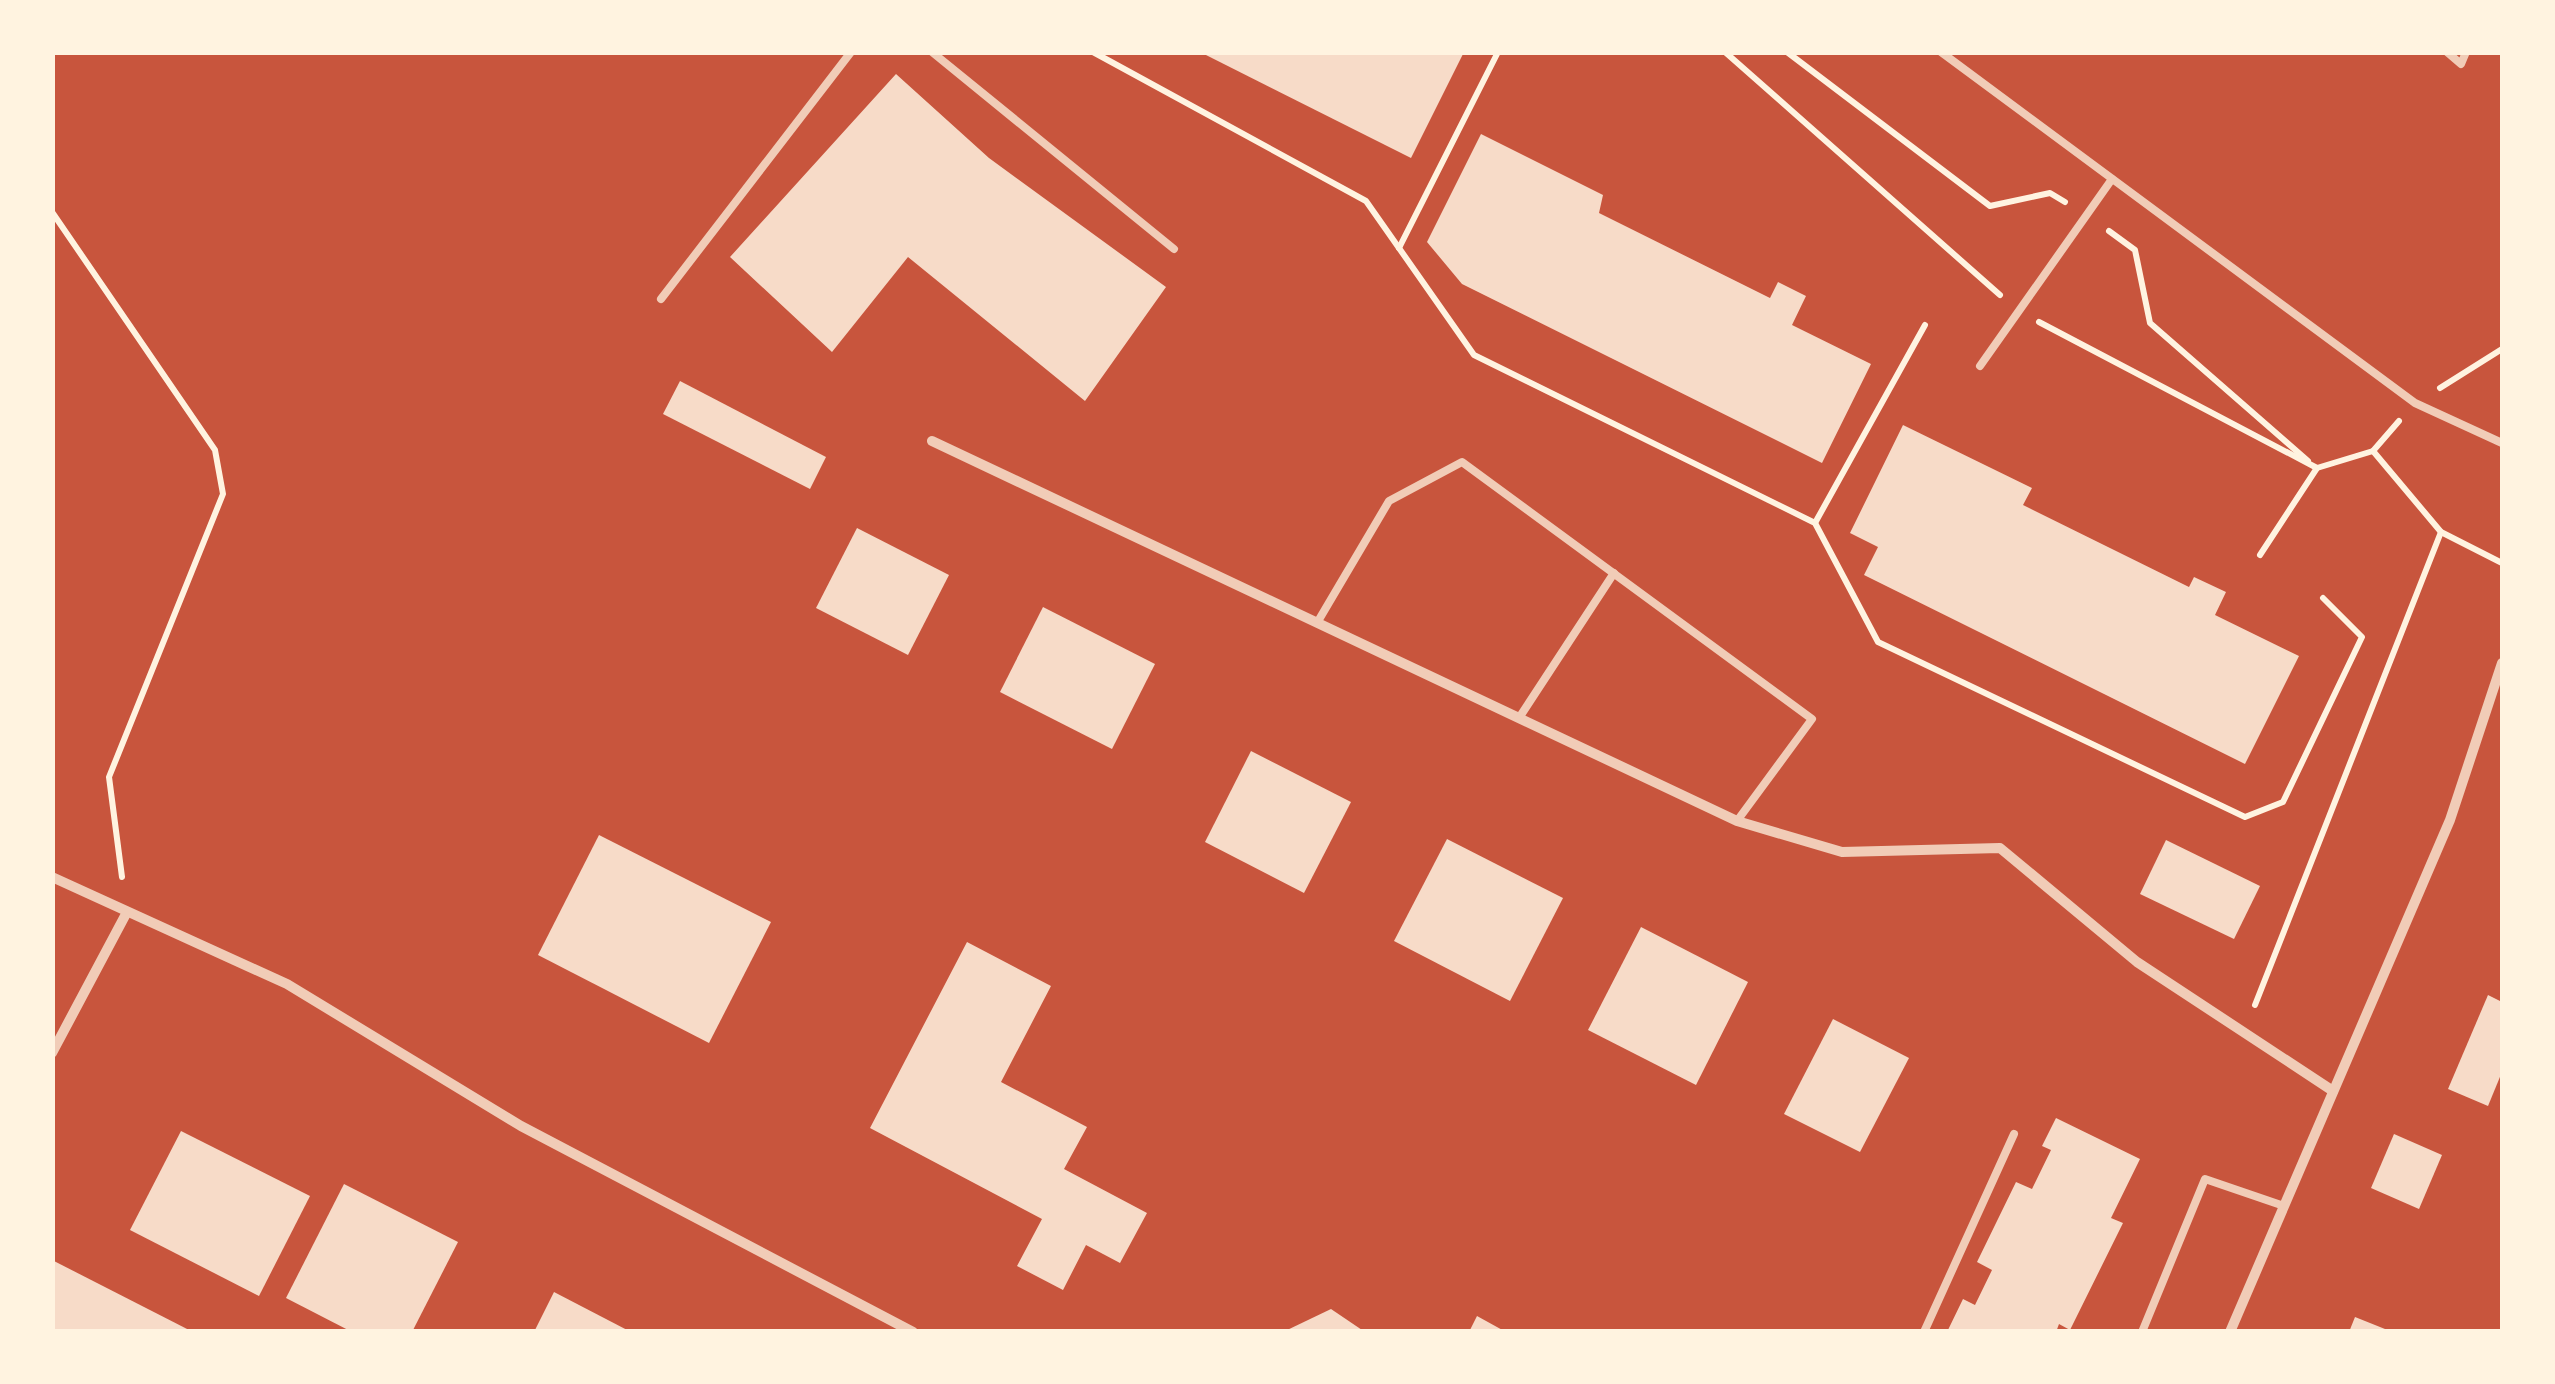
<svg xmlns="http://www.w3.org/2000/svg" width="2555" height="1384" font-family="Manrope,sans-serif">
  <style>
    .building { fill: #f7dbc8 }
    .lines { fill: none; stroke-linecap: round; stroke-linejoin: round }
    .path { stroke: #fff3e0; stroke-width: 6 }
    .service { stroke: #f1ccb7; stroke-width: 8 }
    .minor { stroke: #f1ccb7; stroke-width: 10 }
  </style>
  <rect width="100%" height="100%" fill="#c8553d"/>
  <!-- building -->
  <g class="building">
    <polygon points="1200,52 1464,52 1411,158"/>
    <polygon points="896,74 989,158 1166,287 1085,401 908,257 832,352 730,257"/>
    <polygon points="1481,134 1603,195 1599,213 1770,298 1778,282 1806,296 1792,325 1871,364 1822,463 1462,284 1427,242"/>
    <polygon points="680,381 826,457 810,489 663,414"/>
    <polygon points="1903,425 2032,488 2023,505 2189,587 2194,577 2226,592 2215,615 2299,656 2245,764 1864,575 1878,547 1850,533"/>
    <polygon points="857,528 949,575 908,655 816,608"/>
    <polygon points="1043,607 1155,664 1112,749 1000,692"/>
    <polygon points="1251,751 1351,802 1304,893 1205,842"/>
    <polygon points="599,835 771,922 709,1043 538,955"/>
    <polygon points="1447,839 1563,898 1510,1001 1394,941"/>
    <polygon points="2166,840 2260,886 2234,939 2140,894"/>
    <polygon points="1641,927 1748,982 1696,1085 1588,1030"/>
    <polygon points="967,942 1051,986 1001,1082 1087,1127 1064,1169 1147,1213 1120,1263 1086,1245 1063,1290 1017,1266 1042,1219 870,1128"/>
    <polygon points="2488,995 2502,1002 2502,1072 2488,1106 2448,1089"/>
    <polygon points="1833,1019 1909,1058 1860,1152 1784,1114"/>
    <polygon points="2056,1118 2140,1159 2111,1218 2123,1223 2070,1330 2059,1324 2056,1332 1947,1332 1963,1299 1975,1305 1992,1270 1977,1262 2016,1182 2032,1189 2051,1150 2042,1146"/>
    <polygon points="181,1131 310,1196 259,1296 130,1230"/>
    <polygon points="2394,1134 2442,1155 2419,1209 2371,1188"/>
    <polygon points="344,1184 458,1242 412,1332 352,1332 286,1298"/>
    <polygon points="52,1260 193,1332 52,1332"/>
    <polygon points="554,1292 631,1332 534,1332"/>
    <polygon points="1331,1309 1365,1332 1283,1332"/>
    <polygon points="1477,1316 1506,1332 1469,1332"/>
    <polygon points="2355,1317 2390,1331 2390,1332 2349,1332"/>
  </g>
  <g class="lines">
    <!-- path -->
    <g class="path">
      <polyline points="1093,52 1366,201 1474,355 1815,523 1878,642 2245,817 2283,802 2362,637 2323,598"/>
      <polyline points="1725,52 2000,295"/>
      <polyline points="1787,52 1990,206 2050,193 2065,202"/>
      <polyline points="52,212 215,450 223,494 109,777 122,877"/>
      <polyline points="2109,231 2135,250 2150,323 2308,461"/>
      <polyline points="1399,248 1498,52"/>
      <polyline points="2039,322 2317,468"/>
      <polyline points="2440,388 2502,349"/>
      <polyline points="2399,421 2373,451 2441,532 2502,563"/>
      <polyline points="1815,523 1925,325"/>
      <polyline points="2260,555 2317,468 2373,451"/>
      <polyline points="2255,1005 2441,532"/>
    </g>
    <!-- service -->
    <g class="service">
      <polyline points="932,52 1174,249"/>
      <polyline points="1941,52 2415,403 2502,443"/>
      <polyline points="2447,52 2461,64 2466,52"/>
      <polyline points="661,299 851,52"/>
      <polyline points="1980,366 2112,179"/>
      <polyline points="1317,623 1389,501 1462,462 1812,719 1737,821"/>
      <polyline points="1519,718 1614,573"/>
      <polyline points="1924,1332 2014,1134"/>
      <polyline points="2142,1332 2205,1179 2284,1206"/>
    </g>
    <!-- minor -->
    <g class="minor">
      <polyline points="932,441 1737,821 1842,852 2000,848 2137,962 2333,1091"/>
      <polyline points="52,877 287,984 521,1126 913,1332"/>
      <polyline points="52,1053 127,912"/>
      <polyline points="2230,1332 2450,820 2502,663"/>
    </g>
  </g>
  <!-- border -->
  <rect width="2555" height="1384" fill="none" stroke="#fff3e0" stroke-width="110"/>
</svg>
